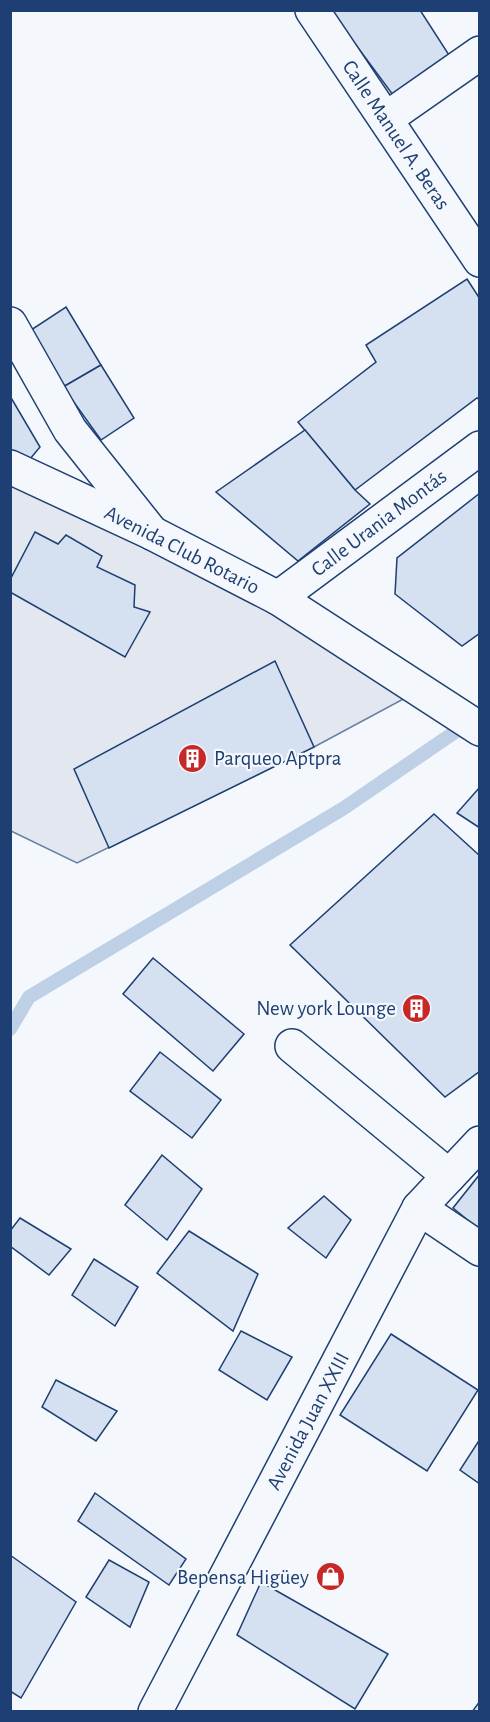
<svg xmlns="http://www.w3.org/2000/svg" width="490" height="1722" font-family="'Alegreya Sans',sans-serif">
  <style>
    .parking { fill: #e3e8f0; stroke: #687fa3; stroke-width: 1.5 }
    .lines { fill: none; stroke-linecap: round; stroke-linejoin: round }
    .stream { stroke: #bed0e5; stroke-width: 14 }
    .building { fill: #d5e0f0; stroke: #1d3f73; stroke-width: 1.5 }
    .minor-casing { stroke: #1d3f73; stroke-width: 36 }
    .secondary-casing { stroke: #1d3f73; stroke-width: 36 }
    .minor { stroke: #f4f7fb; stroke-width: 33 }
    .secondary { stroke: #f4f7fb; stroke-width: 33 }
    .labels { text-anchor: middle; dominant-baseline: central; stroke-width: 4.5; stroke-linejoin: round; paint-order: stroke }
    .street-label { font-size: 21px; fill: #1d3f73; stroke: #f4f7fb }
    .poi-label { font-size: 21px; fill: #1d3f73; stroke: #f4f7fb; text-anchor: end }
  </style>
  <rect width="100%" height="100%" fill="#f4f7fb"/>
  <!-- parking -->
  <polygon class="parking" points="10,467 422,689 314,747 77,863 11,831"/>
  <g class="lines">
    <!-- stream -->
    <polyline class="stream" points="10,1029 29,997 344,808 468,723"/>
  </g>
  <!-- building -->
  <g class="building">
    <polygon points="330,10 420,10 449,55 393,95"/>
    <polygon points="467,279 480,299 480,400 477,398 355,490 298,422 376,362 366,345"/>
    <polygon points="66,307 101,365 63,387 31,330"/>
    <polygon points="101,365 134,418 101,440 63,387"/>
    <polygon points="10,396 40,447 25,465 10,457"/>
    <polygon points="305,430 355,490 370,504 298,561 216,492"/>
    <polygon points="480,493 480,633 462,646 395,594 397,558"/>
    <polygon points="35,532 58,544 66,535 102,556 97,567 135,585 134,607 150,612 125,657 10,592 10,580"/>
    <polygon points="275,661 314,747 109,848 74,769"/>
    <polygon points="480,787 480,828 457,813"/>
    <polygon points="434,814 480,856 480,1071 445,1097 290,945"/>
    <polygon points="153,958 244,1034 213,1071 123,994"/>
    <polygon points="160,1052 221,1100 192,1138 130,1091"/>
    <polygon points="162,1155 202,1189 167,1240 125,1205"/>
    <polygon points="480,1174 480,1230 453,1208"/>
    <polygon points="324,1196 351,1220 326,1258 288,1228"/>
    <polygon points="20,1218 71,1249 49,1275 10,1246 10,1231"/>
    <polygon points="189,1231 258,1274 233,1331 157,1273"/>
    <polygon points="94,1259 138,1287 115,1326 72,1295"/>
    <polygon points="241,1331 292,1357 267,1400 219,1370"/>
    <polygon points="391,1334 478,1390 427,1471 340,1415"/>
    <polygon points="56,1380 117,1411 96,1441 42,1407"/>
    <polygon points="480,1439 480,1484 460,1470"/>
    <polygon points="95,1493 186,1559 169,1585 78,1521"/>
    <polygon points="10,1555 76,1602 21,1698 10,1691"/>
    <polygon points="109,1560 149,1582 130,1627 86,1597"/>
    <polygon points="261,1582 388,1654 355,1709 237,1635"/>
    <polygon points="480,1701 480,1712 472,1712"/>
  </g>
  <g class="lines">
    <defs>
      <g id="minor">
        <polyline points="312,10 480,260"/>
        <polyline points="387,118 480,53"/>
        <polyline points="10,324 70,430 152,533"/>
        <polyline points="278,598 480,448"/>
        <polyline points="292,1046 449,1176"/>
        <polyline points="419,1208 480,1249"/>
      </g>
      <g id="secondary">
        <polyline points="10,467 152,533 278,598 480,729"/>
        <polyline points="155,1712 419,1208 480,1143"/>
      </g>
    </defs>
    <!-- minor casing -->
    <use href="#minor" class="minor-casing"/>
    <!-- secondary casing -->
    <use href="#secondary" class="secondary-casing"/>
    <!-- minor -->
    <use href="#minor" class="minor"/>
    <!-- secondary -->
    <use href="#secondary" class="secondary"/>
  </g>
  <!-- icons -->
  <defs>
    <symbol id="building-disc" viewBox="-11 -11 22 22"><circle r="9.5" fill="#c62828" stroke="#f4f7fb"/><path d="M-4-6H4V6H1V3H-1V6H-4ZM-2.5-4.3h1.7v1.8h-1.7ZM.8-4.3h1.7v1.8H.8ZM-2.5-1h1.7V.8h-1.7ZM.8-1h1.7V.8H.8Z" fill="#fff"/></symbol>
    <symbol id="shop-disc" viewBox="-11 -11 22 22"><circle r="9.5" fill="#c62828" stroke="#f4f7fb"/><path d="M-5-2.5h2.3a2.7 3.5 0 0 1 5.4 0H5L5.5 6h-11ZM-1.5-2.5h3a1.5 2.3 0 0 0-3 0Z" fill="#fff"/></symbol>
  </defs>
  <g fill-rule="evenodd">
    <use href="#building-disc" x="176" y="742" width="33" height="33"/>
    <use href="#building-disc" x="400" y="992" width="33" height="33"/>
    <use href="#shop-disc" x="314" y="1560" width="33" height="33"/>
  </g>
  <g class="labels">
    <!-- street labels -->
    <g class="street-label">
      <text transform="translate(396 135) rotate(56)">Calle Manuel A. Beras</text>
      <text transform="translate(379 523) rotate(-37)">Calle Urania Montás</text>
      <text transform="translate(182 550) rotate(27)">Avenida Club Rotario</text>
      <text transform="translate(308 1421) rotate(-62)">Avenida Juan XXIII</text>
    </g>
    <!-- poi labels -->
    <g class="poi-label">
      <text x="214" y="758" text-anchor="start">Parqueo Aptpra</text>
      <text x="396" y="1008">New york Lounge</text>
      <text x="309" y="1577">Bepensa Higüey</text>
    </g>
  </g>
  <!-- border -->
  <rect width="490" height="1722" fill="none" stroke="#1d3f73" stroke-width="24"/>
</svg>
